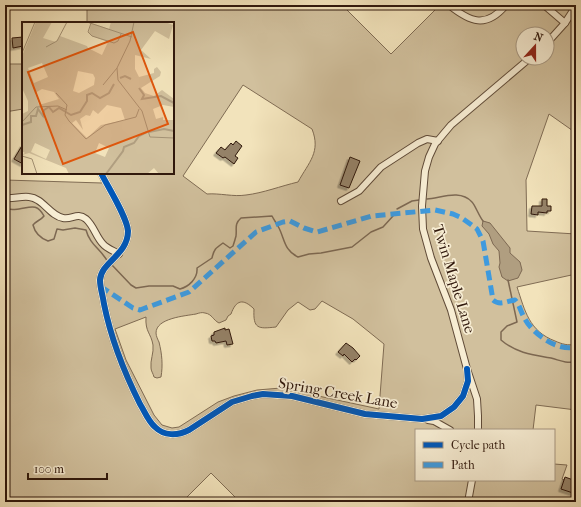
<svg xmlns="http://www.w3.org/2000/svg" width="581" height="507" font-family="'IM FELL French Canon',serif">
  <style>
    .green { fill: #d1c09d; stroke: #806c54; fill-rule: evenodd }
    .water { fill: #b09e80; stroke: #7d6852 }
    .lines { fill: none; stroke-linecap: round; stroke-linejoin: round }
    .stream { stroke: #7d6852; stroke-width: 1.5 }
    .building { fill: #958267; stroke: #30180c; filter: url(#shadow) }
    .minor-casing { stroke: #604b38; stroke-width: 8 }
    .minor { stroke: #f7edd3; stroke-width: 6 }
    .quiet { stroke: #3e9ade; stroke-width: 5; stroke-dasharray: 10 5; stroke-linecap: butt }
    .cycleway-casing { stroke: #f7edd3; stroke-width: 8 }
    .cycleway { stroke: #0057b8; stroke-width: 6 }
    .labels { text-anchor: middle; dominant-baseline: central; stroke-width: 3.5; stroke-linejoin: round; paint-order: stroke }
    .street-label { font-size: 15px; fill: #30180c; stroke: #f7edd3 }
    .inset-river { fill: none; stroke: #b09e80; stroke-width: 2 }
    .inset-road { fill: none; stroke: #a49275; stroke-width: 1 }
    .view { fill: #df560c; fill-opacity: 0.15; stroke: #df560c; stroke-width: 2 }
    .inset-edge { fill: none; stroke: #30180c; stroke-width: 2 }
  </style>
  <defs>
    <filter id="shadow"><feDropShadow dx="-2.5" dy="2.5" stdDeviation="0" flood-color="#0004"/></filter>
  </defs>
  <rect width="100%" height="100%" fill="#f2e3bb"/>
  <filter id="stains"><feTurbulence type="fractalNoise" baseFrequency=".005" numOctaves="4"/><feColorMatrix values="0 0 0 0 .2 0 0 0 0 .09 0 0 0 0 .02 0 0 0 .5 -.17"/></filter>
  <radialGradient id="worn" r=".72"><stop offset=".6" stop-color="#630" stop-opacity="0"/><stop offset="1" stop-color="#630" stop-opacity=".3"/></radialGradient>
  <!-- green -->
  <g class="green">
    <polygon points="5,5 8,5 9,64 23,64 23,109 5,112"/>
    <path d="M 87,5 L 342,5 L 391,54 L 440,5 L 576,5 L 576,133 L 549,114 L 526,180 L 527,231 L 576,234 L 576,274 L 517,287 C 525,311 529,331 555,341 C 562,344 568,346 576,344 L 576,410 L 536,405 L 533,430 L 416,430 L 416,480 L 554,480 L 554,464 L 567,465 L 562,479 L 576,485 L 576,502 L 240,502 L 211,473 L 182,502 L 5,502 L 5,180 L 102,183 L 98,173 L 173,173 L 173,23 L 87,23 ZM 523,34 L 547,34 L 547,58 L 523,58 ZM 243,85 L 312,129 C 321,152 309,162 298,182 C 281,186 263,193 246,195 C 233,197 220,193 207,194 L 183,176 ZM 322,301 L 353,319 L 384,344 L 379,409 L 281,388 L 257,390 L 234,396 L 218,402 L 179,427 L 172,428 L 162,425 L 154,415 L 126,360 L 115,329 L 146,317 C 145,332 151,333 153,345 C 154,353 150,360 151,368 C 151,371 153,373 154,377 L 157,378 L 161,377 C 163,365 162,354 159,342 C 158,340 156,336 156,333 C 156,318 185,316 196,314 C 199,313 202,312 205,313 C 212,314 213,320 219,323 L 226,320 L 228,316 L 231,314 C 236,300 243,298 254,309 C 253,329 258,329 276,327 L 288,310 L 298,302 L 310,310 L 315,309 Z"/>
  </g>
  <!-- water -->
  <polygon class="water" points="483,221 490,223 510,248 510,253 520,262 522,270 518,278 508,281 502,277 499,267 500,263 499,251 493,244 489,234 482,226"/>
  <g class="lines">
    <!-- stream -->
    <g class="stream">
      <path d="M 427,199 C 441,198 460,189 472,202 C 475,205 479,216 483,221"/>
      <polyline points="397,209 412,201 419,200"/>
      <path d="M 5,210 L 6,209 C 10,209 15,210 19,209 C 31,207 37,203 44,216 C 41,220 36,221 33,225 C 35,233 40,238 48,241 L 54,239 L 57,229 L 63,230 L 75,228 L 86,230 C 90,245 100,248 108,262"/>
      <path d="M 111,264 L 131,285 L 136,288 L 149,286 L 173,286 L 180,289 C 188,287 198,279 197,268 L 212,258 C 214,249 216,248 223,243 L 230,248 L 233,246 C 234,243 235,240 236,236 C 237,228 234,224 241,218 L 272,216 C 274,220 277,224 279,228 C 285,240 284,250 298,257 L 309,254 L 321,253 L 352,247 L 371,232 L 383,227 L 393,216"/>
      <path d="M 508,280 L 517,322 L 507,326 L 501,332 L 501,340 C 516,353 533,355 551,358 C 562,361 564,363 576,362"/>
    </g>
  </g>
  <!-- building -->
  <g class="building">
    <polygon points="23,37 23,46 13,48 12,38"/>
    <polygon points="236,141 242,146 235,156 238,158 234,164 225,157 223,158 216,153 221,147 225,150 231,143 233,145"/>
    <polygon points="23,144 23,164 14,159"/>
    <polygon points="350,157 360,161 349,188 340,185"/>
    <polygon points="542,199 547,199 547,206 551,206 551,211 547,211 547,213 538,212 538,215 531,214 532,206 542,206"/>
    <polygon points="225,328 225,330 229,329 233,344 227,345 226,341 216,343 215,341 212,341 211,336 214,335 214,332"/>
    <polygon points="346,343 353,348 360,356 356,360 355,359 352,362 344,354 343,356 338,352"/>
    <polygon points="565,477 576,481 576,494 561,489"/>
  </g>
  <g class="lines">
    <defs>
      <g id="minor">
        <path d="M 449,5 C 470,22 486,29 506,5"/>
        <polyline points="544,5 565,23"/>
        <polyline points="547,43 565,23 576,6"/>
        <path d="M 101,173 C 108,187 127,217 128,231 C 128,255 101,262 100,280 C 100,288 103,296 104,304 C 111,339 124,372 140,404 C 145,412 148,421 155,427 C 164,436 177,436 189,430 L 232,402 L 252,396 L 263,394 L 292,396 L 365,414 L 422,419 L 441,416 L 454,407 L 463,396 L 468,381 L 467,369"/>
        <path d="M 5,198 C 13,199 21,196 29,197 C 43,198 50,216 63,218 C 72,220 77,212 86,219 C 94,226 96,237 103,244 C 106,248 114,251 119,254"/>
        <polyline points="341,201 359,191 381,167 418,143 427,139 438,141"/>
        <polyline points="428,420 434,421 450,430"/>
        <polyline points="478,430 478,416 477,399 467,369 451,310 431,258 423,229 422,206 425,171 429,157 435,144 451,125 530,58"/>
        <polyline points="468,502 472,480"/>
      </g>
    </defs>
    <!-- minor casing -->
    <use href="#minor" class="minor-casing"/>
    <!-- minor -->
    <use href="#minor" class="minor"/>
    <!-- quiet -->
    <path class="quiet" d="M 100,286 L 133,308 L 140,310 L 189,292 L 256,232 L 283,222 L 290,221 L 304,228 L 317,232 L 372,216 L 435,210 L 453,214 L 462,218 L 477,229 L 483,241 L 493,300 C 500,306 507,301 515,300 C 520,305 521,313 525,319 C 533,334 558,352 576,347"/>
    <defs>
      <path id="cycleway" d="M 101,173 C 108,187 127,217 128,231 C 128,255 101,262 100,280 C 100,288 103,296 104,304 C 111,339 124,372 140,404 C 145,412 148,421 155,427 C 164,436 177,436 189,430 L 232,402 L 252,396 L 263,394 L 292,396 L 365,414 L 422,419 L 441,416 L 454,407 L 463,396 L 468,381 L 467,369"/>
    </defs>
    <!-- cycleway casing -->
    <use href="#cycleway" class="cycleway-casing"/>
    <!-- cycleway -->
    <use href="#cycleway" class="cycleway"/>
  </g>
  <g class="labels">
    <!-- street labels -->
    <g class="street-label">
      <text transform="translate(454 279) rotate(73)">Twin Maple Lane</text>
      <text transform="translate(338 393) rotate(10)">Spring Creek Lane</text>
    </g>
  </g>
  <!-- overview -->
  <g transform="translate(22 22)">
    <rect width="152" height="152" fill="#f2e3bb"/>
    <path d="M 14,0 L 30,0 L 21,16 L 34,20 L 38,14 L 65,24 L 66,26 L 80,33 L 86,20 L 70,14 L 67,11 L 69,1 L 87,7 L 89,0 L 143,0 L 151,3 L 147,17 L 133,9 L 119,28 L 129,37 L 113,33 L 113,47 L 117,55 L 132,51 L 132,47 L 135,45 L 139,50 L 138,54 L 119,66 L 123,71 L 132,74 L 140,68 L 152,77 L 152,85 L 141,83 L 131,87 L 134,97 L 141,95 L 141,98 L 152,98 L 152,152 L 137,152 L 132,146 L 125,152 L 47,152 L 44,146 L 7,131 L 0,133 L 3,131 L 0,129 L 0,92 L 6,89 L 6,79 L 0,66 L 0,34 ZM 20,41 L 26,55 L 12,61 L 6,46 ZM 56,49 L 71,52 L 73,56 L 72,63 L 57,71 L 51,69 ZM 20,67 L 32,70 L 37,77 L 17,83 L 13,71 ZM 85,83 L 99,86 L 103,98 L 79,103 L 65,116 L 50,101 L 54,98 L 61,108 L 58,97 L 64,93 L 68,94 L 71,88 L 76,92 ZM 13,121 L 28,128 L 24,137 L 9,130 ZM 77,121 L 87,126 L 83,135 L 73,131 Z" fill="#d1c09d" fill-rule="evenodd"/>
    <path class="inset-river" d="M 98,56 L 103,54 L 109,57M 117,66 L 122,73 L 120,77 L 139,74 L 152,81M 0,103 L 9,100 L 9,94 L 14,94 L 16,87 L 21,94 L 22,88 L 27,85 L 31,90 L 37,86 L 49,93 L 58,90 L 65,79 L 65,73 L 70,71 L 78,76 L 87,71 L 92,62M 127,110 L 142,107 L 152,109M 84,152 L 101,129 L 102,125 L 112,121 L 117,114 L 125,110"/>
    <path class="inset-road" d="M 65,0 L 110,15M 112,0 L 108,19 L 95,46 L 96,58 L 120,89 L 128,115 L 152,116M 69,1 L 66,10 L 70,14 L 92,21 L 96,19 L 99,12M 24,25 L 35,19 L 45,0M 0,31 L 13,0M 81,63 L 95,46M 34,71 L 45,83 L 43,93 L 47,99 L 64,117 L 83,103 L 114,95 L 117,87M 0,100 L 14,85 L 36,84 L 45,88M 0,134 L 10,137 L 15,152"/>
    <path class="view" d="M 111,10 L 146,102 L 41,142 L 6,50 Z"/>
    <rect width="152" height="152" class="inset-edge"/>
  </g>
  <!-- margin -->
  <rect width="581" height="507" fill="none" stroke="#f2e3bb" stroke-width="20"/>
  <rect x="6" y="6" width="569" height="495" fill="none" stroke="#30180c" stroke-width="2"/>
  <rect x="10" y="10" width="561" height="487" fill="none" stroke="#30180c"/>
  <!-- legend -->
  <rect x="415" y="429" width="140" height="52" fill="#f7edd3" stroke="#a79883"/>
  <rect x="423" y="442" width="20" height="6" fill="#0057b8" stroke="#a79883"/>
  <text x="451" y="449" font-size="12" fill="#30180c">Cycle path</text>
  <rect x="423" y="462" width="20" height="6" fill="#3e9ade" stroke="#a79883"/>
  <text x="451" y="469" font-size="12" fill="#30180c">Path</text>
  <!-- north arrow -->
  <g transform="translate(535 46) rotate(21)"><circle r="19" fill="#f7edd3" stroke="#a79883"/>
  <path d="M0-3L7 15L0 10L-7 15Z" fill="#8f2418"/>
  <text y="-6" font-size="11" font-weight="bold" text-anchor="middle" fill="#30180c">N</text>
  </g>
  <!-- scale -->
  <path d="M28 473v6h79v-6" fill="none" stroke="#30180c" stroke-width="2"/>
  <text x="34" y="473" font-size="12" fill="#30180c" stroke="#f7edd3" stroke-width="3" paint-order="stroke">100 m</text>
  <rect width="100%" height="100%" filter="url(#stains)"/>
  <rect width="100%" height="100%" fill="url(#worn)"/>
</svg>
